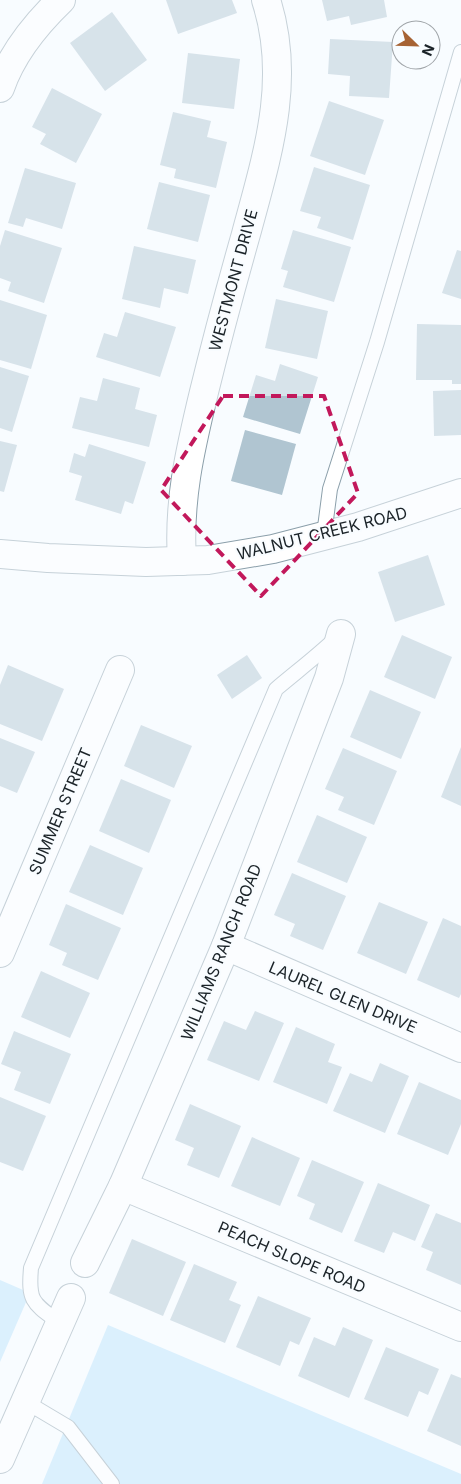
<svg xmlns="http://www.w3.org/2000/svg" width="461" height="1484" font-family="Inter,sans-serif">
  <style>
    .green { fill: #b8e2fb }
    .building { fill: #b0c5d1 }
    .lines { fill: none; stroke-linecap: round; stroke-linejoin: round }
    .service-casing { stroke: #8b9faa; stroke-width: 16 }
    .minor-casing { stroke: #8b9faa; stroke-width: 30 }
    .tertiary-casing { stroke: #8b9faa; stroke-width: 30 }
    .service { stroke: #fff; stroke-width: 14 }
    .minor { stroke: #fff; stroke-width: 28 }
    .tertiary { stroke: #fff; stroke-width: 28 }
    .marked { fill: none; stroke: #c2185b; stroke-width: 4; stroke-dasharray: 10 6; stroke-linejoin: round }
    .labels { text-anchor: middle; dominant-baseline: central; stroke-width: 4; stroke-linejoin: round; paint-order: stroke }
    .street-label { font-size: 16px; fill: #1b2328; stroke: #f8fcff }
  </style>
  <rect width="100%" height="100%" fill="#f8fcff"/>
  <!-- green -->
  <g class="green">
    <polygon points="0,1280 30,1293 0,1362"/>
    <polygon points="108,1325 461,1474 461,1484 42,1484"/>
  </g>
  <!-- building -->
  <g class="building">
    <polygon points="166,0 232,0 237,13 178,34"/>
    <polygon points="322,0 384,0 387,17 351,25 349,16 327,21"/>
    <polygon points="112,12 147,60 105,91 70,43"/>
    <polygon points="330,39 393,42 389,98 349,96 350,76 328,74"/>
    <polygon points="188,53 240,59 234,109 182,103"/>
    <polygon points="52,88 102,114 76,163 40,144 46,134 32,127"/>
    <polygon points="329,101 384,120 365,175 310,156"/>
    <polygon points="173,112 211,121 207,137 227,142 216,188 174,178 176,169 160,165"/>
    <polygon points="314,167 370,185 353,240 317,228 321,217 300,211"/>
    <polygon points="25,168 76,183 62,229 26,218 23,227 8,223"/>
    <polygon points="159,182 210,195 198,242 147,229"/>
    <polygon points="5,230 62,248 44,303 8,291 11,282 0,278 0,246"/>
    <polygon points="293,230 351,247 334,302 283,287 288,271 281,269"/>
    <polygon points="134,246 196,260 188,294 164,288 160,308 122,299"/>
    <polygon points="457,250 461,251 461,299 442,293"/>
    <polygon points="276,299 328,311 317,359 265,348"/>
    <polygon points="0,300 47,315 31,369 0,360"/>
    <polygon points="125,312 176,327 160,377 96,357 104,333 117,337"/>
    <polygon points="417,324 461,325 461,384 452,384 452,380 416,380"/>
    <polygon points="280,364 318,377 300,434 243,417 256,375 275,381"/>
    <polygon points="0,367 29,376 12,432 0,428"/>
    <polygon points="103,378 140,388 135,409 157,415 149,447 72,428 80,397 97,401"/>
    <polygon points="461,390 461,435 434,436 433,391"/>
    <polygon points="245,430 296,444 282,495 231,481"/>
    <polygon points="0,441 17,445 4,492 0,491"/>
    <polygon points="89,444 146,462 133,504 125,501 121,514 75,500 82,476 69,472 74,453 85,457"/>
    <polygon points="428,555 445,605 395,622 378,572"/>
    <polygon points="402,635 452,657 435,699 384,677"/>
    <polygon points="247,655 262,678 232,699 217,675"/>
    <polygon points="8,665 64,689 42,741 0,724 0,685"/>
    <polygon points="370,690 421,712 401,759 350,737"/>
    <polygon points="141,725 192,746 174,788 124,766"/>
    <polygon points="0,738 35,752 17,793 0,786"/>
    <polygon points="461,747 461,806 441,797"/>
    <polygon points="343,748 397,771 374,825 338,810 344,797 325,789"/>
    <polygon points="121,779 171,800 149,853 99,831"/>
    <polygon points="317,815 367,837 347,883 297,862"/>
    <polygon points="90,845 143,868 123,915 69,892"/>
    <polygon points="292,873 346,896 323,950 290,936 295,924 274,915"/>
    <polygon points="379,902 428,922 406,974 357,953"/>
    <polygon points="66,904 121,928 98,980 62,965 67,953 49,945"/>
    <polygon points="443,918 461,926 461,994 459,998 417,980"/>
    <polygon points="41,971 90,993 70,1038 21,1017"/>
    <polygon points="255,1011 284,1023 259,1081 207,1060 224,1021 246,1030"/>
    <polygon points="296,1027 335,1044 328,1062 342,1067 327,1104 273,1082"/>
    <polygon points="14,1031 71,1054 50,1104 14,1090 21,1072 1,1064"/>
    <polygon points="380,1063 409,1076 385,1133 333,1111 350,1073 372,1082"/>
    <polygon points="419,1082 461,1100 461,1124 448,1155 397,1134"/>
    <polygon points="0,1097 46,1116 23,1171 0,1162"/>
    <polygon points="190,1104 241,1126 219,1178 187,1165 194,1148 175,1140"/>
    <polygon points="252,1137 300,1158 280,1206 231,1186"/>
    <polygon points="312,1160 364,1182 342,1233 309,1219 315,1204 297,1196"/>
    <polygon points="378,1183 430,1205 415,1241 393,1232 384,1253 354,1241"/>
    <polygon points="436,1213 461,1223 461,1285 426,1270 433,1252 421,1247"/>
    <polygon points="132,1239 186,1262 163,1316 109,1293"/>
    <polygon points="194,1264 237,1282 229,1300 241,1305 225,1343 170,1320"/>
    <polygon points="258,1296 311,1318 299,1345 290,1341 280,1366 236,1347"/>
    <polygon points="343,1327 373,1340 349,1398 298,1376 314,1337 335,1346"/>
    <polygon points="386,1347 439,1369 428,1395 419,1391 408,1417 364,1399"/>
    <polygon points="451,1374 461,1378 461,1446 427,1431"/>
  </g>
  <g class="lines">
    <defs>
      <g id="service">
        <polyline points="324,535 330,489 377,342 461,52"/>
        <path d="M 60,1323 C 33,1303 28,1302 31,1268 L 276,689 C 296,672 316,657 335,639"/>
        <polyline points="26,1402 68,1427 112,1484"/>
      </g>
      <g id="minor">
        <path d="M 0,88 C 12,53 35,25 61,0"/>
        <path d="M 182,561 C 178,501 190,450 204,392 C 217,339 231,287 246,234 C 267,156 292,80 266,0"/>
        <polyline points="226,946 461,1048"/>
        <polyline points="0,953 120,670"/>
        <polyline points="123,1186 461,1327"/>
        <polyline points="85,1263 123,1186 226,946 329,678 341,634"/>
        <polyline points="0,1459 71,1298"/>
      </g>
      <polyline id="tertiary" points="0,554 48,558 146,562 208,560 273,549 358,527 461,493"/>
    </defs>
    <!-- service casing -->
    <use href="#service" class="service-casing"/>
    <!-- minor casing -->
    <use href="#minor" class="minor-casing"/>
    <!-- tertiary casing -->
    <use href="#tertiary" class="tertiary-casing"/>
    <!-- service -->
    <use href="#service" class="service"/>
    <!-- minor -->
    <use href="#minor" class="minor"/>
    <!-- tertiary -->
    <use href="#tertiary" class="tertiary"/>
  </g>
  <!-- marked area -->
  <path d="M0 0H461V1484H0ZM 223,396 L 324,396 L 358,493 L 261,596 L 161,490 Z" fill="#f8fcff" fill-opacity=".55" fill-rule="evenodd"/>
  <path class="marked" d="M 223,396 L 324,396 L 358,493 L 261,596 L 161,490 Z"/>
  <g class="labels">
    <!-- street labels -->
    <g class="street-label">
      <text transform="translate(233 280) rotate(-75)">WESTMONT DRIVE</text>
      <text transform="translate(322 533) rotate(-14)">WALNUT CREEK ROAD</text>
      <text transform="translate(60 811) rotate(-67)">SUMMER STREET</text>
      <text transform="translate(221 952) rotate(-68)">WILLIAMS RANCH ROAD</text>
      <text transform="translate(343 997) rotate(23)">LAUREL GLEN DRIVE</text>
      <text transform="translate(292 1257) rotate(23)">PEACH SLOPE ROAD</text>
    </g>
  </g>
  <!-- north arrow -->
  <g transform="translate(416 45) rotate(113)"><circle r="24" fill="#f8fcff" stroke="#a0a5a9"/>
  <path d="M0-4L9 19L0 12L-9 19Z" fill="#a66233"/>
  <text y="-8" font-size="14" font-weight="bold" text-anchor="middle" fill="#1b2328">N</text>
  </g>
</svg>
